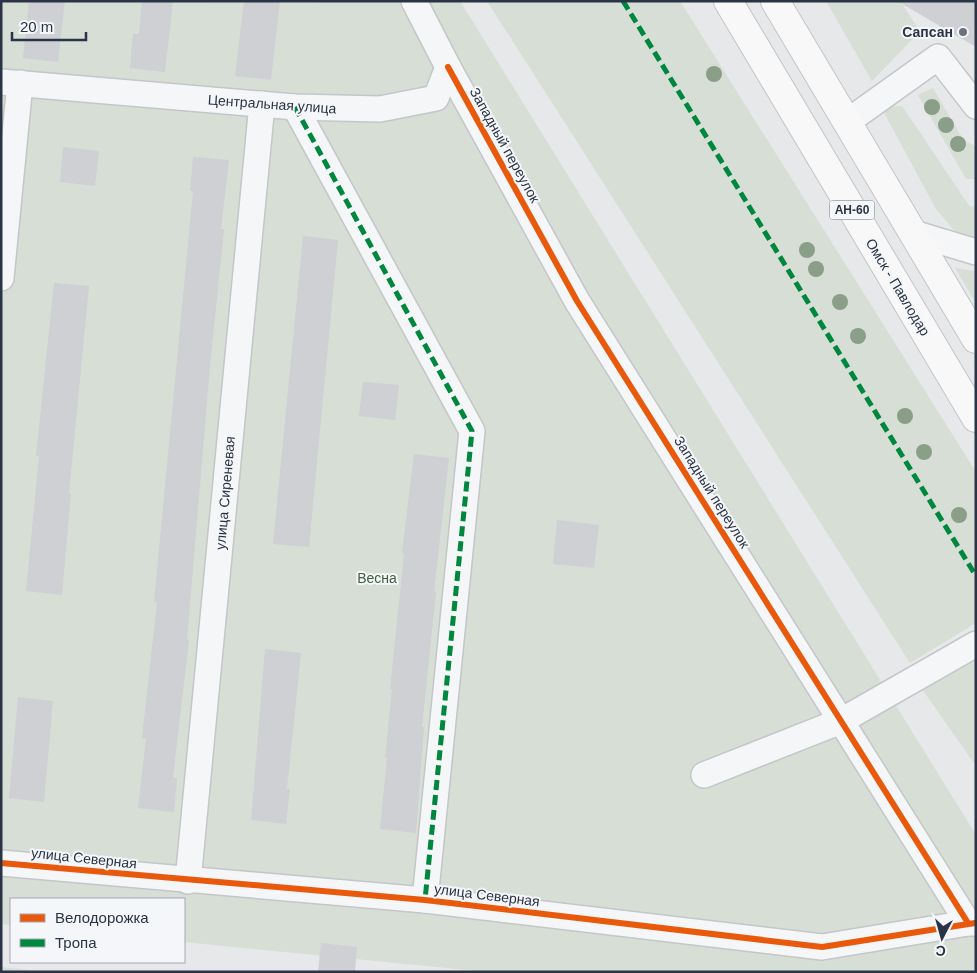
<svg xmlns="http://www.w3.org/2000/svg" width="977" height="973" font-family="Helvetica,sans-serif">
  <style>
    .green { fill: #d6ded6 }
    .building { fill: #ced0d3 }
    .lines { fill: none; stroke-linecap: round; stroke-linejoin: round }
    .minor-casing { stroke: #c4c6c8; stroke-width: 28 }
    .major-casing { stroke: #c2c5c8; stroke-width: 30 }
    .minor { stroke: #f5f6f7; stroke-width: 25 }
    .major { stroke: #f8f8f8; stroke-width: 28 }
    .quiet { stroke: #00873e; stroke-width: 5; stroke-dasharray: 10 5; stroke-linecap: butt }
    .cycleway-casing { stroke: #f4f6f9; stroke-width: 9 }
    .cycleway { stroke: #e8590c; stroke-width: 6 }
    .tree { fill: #8a9e88 }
    .poi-dot { fill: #6c737f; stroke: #f4f6f9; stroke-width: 2 }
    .labels { text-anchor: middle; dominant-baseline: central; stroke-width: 4; stroke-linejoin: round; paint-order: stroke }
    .shield { fill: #f4f6f9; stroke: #676e7b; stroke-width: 1 }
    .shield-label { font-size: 12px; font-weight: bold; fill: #2b3445 }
    .poi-label { font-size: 14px; font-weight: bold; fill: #2b3445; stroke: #f4f6f9; text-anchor: end }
    .street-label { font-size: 14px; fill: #2b3445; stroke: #f4f6f9 }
    .park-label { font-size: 14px; fill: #3f6138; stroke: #f4f6f9 }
  </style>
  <rect width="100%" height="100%" fill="#e6e8ea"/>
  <!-- green -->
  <g class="green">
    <polygon points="1,1 320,3 322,1 460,1 976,835 976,972 487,972 184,942 184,899 11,899 11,925 1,924"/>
    <polygon points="487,1 680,1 976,472 976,623 910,663"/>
    <polygon points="826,1 900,1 920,31 872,81"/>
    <polygon points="933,88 964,141 976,146 976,179 966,179 918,95"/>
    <polygon points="902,106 970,207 976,205 976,241 961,238 936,209 881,107"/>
    <polygon points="955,268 976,271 976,303"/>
    <polygon points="976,644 976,766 915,679"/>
    <polygon points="1,967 45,972 1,972"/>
  </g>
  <!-- building -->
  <g class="building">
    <polygon points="29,1 65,1 58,62 23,58"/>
    <polygon points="142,1 173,1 165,72 130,68 133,34 139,34"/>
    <polygon points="244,1 280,1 271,80 235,76"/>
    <polygon points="897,1 976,1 976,47"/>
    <polygon points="63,147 99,151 95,186 60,182"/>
    <polygon points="193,157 229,160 221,229 224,229 210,366 187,640 189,640 173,777 177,778 174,812 138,808 146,739 142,738 157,602 154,602 193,191 190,191"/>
    <polygon points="303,236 338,240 309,547 273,544"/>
    <polygon points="54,283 89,286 69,493 71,493 62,595 26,591 39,456 36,456"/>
    <polygon points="363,382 399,385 395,420 359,416"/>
    <polygon points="414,454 449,458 434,592 436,592 422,727 424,727 416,833 380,829 387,758 385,758 392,689 390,689 404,554 402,553"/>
    <polygon points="557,520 599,525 594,568 553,564"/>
    <polygon points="265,649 301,653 287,789 290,789 286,824 251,820"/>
    <polygon points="18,697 53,701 44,802 9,798"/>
    <polygon points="321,943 357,947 355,972 318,972"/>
  </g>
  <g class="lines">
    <defs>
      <g id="minor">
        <polyline points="448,67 577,301 968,923"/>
        <polyline points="1,82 295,107 380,109 436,98 448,67 414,1"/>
        <polyline points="295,107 472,431 425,900"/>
        <polyline points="847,122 938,57 976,106"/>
        <polyline points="913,233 976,252"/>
        <polyline points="1,278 20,83"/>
        <polyline points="704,775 841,721 976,644"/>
        <polyline points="1,863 425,900 822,947 968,923 976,923"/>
        <polyline points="188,881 262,104"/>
      </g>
      <g id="major">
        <polyline points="728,1 976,418"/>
        <polyline points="775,1 976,339"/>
      </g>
    </defs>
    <!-- minor casing -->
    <use href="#minor" class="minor-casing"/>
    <!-- major casing -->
    <use href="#major" class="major-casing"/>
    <!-- minor -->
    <use href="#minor" class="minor"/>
    <!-- major -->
    <use href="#major" class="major"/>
    <!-- quiet -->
    <g class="quiet">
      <polyline points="623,1 976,576"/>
      <polyline points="295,107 472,431 425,900"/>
    </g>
    <defs>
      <g id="cycleway">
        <polyline points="448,67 577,301 968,923"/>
        <polyline points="1,863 425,900 822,947 975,923"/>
      </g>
    </defs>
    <!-- cycleway casing -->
    <use href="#cycleway" class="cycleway-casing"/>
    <!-- cycleway -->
    <use href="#cycleway" class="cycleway"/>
  </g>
  <!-- trees -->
  <g class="tree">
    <circle cx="714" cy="74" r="8"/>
    <circle cx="932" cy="107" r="8"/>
    <circle cx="946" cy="125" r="8"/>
    <circle cx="958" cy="144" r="8"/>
    <circle cx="807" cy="250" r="8"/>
    <circle cx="816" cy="269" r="8"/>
    <circle cx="840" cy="302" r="8"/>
    <circle cx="858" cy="336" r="8"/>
    <circle cx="905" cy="416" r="8"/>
    <circle cx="924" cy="452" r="8"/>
    <circle cx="959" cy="515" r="8"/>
  </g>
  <!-- markers -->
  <circle class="poi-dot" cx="963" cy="32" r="5"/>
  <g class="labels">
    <!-- shield labels -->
    <rect class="shield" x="829.5" y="200.5" width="45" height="19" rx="4"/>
    <g class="shield-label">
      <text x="852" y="210">АН-60</text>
    </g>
    <!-- poi labels -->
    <g class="poi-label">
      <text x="953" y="32">Сапсан</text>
    </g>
    <!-- street labels -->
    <g class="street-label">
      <text transform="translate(272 104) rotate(4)">Центральная улица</text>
      <text transform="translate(505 145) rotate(61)">Западный переулок</text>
      <text transform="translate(898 287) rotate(59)">Омск - Павлодар</text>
      <text transform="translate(712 492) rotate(58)">Западный переулок</text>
      <text transform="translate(225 493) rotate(-85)">улица Сиреневая</text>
      <text transform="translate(84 858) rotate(6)">улица Северная</text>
      <text transform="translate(487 895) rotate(7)">улица Северная</text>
    </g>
    <!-- park labels -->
    <g class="park-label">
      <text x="377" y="578">Весна</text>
    </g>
  </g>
  <!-- border -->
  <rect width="977" height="973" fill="none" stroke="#2b3445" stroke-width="5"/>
  <!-- legend -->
  <rect x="10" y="898" width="175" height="65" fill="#f4f6f9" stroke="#a4a8b1"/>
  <rect x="20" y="914" width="25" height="8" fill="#e8590c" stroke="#a4a8b1"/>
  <text x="55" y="923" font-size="15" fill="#2b3445">Велодорожка</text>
  <rect x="20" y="939" width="25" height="8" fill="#00873e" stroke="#a4a8b1"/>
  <text x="55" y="948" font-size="15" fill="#2b3445">Тропа</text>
  <!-- north arrow -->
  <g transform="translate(942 938) rotate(186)" stroke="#f4f6f9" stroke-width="4" paint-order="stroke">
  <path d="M0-4L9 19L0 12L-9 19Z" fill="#2b3445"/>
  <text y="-8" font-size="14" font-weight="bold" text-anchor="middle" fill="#2b3445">С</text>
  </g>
  <!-- scale -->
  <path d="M12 32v8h74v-8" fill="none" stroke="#2b3445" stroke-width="2.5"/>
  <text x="20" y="32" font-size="15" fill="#2b3445" stroke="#f4f6f9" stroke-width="4" paint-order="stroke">20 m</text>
</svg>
